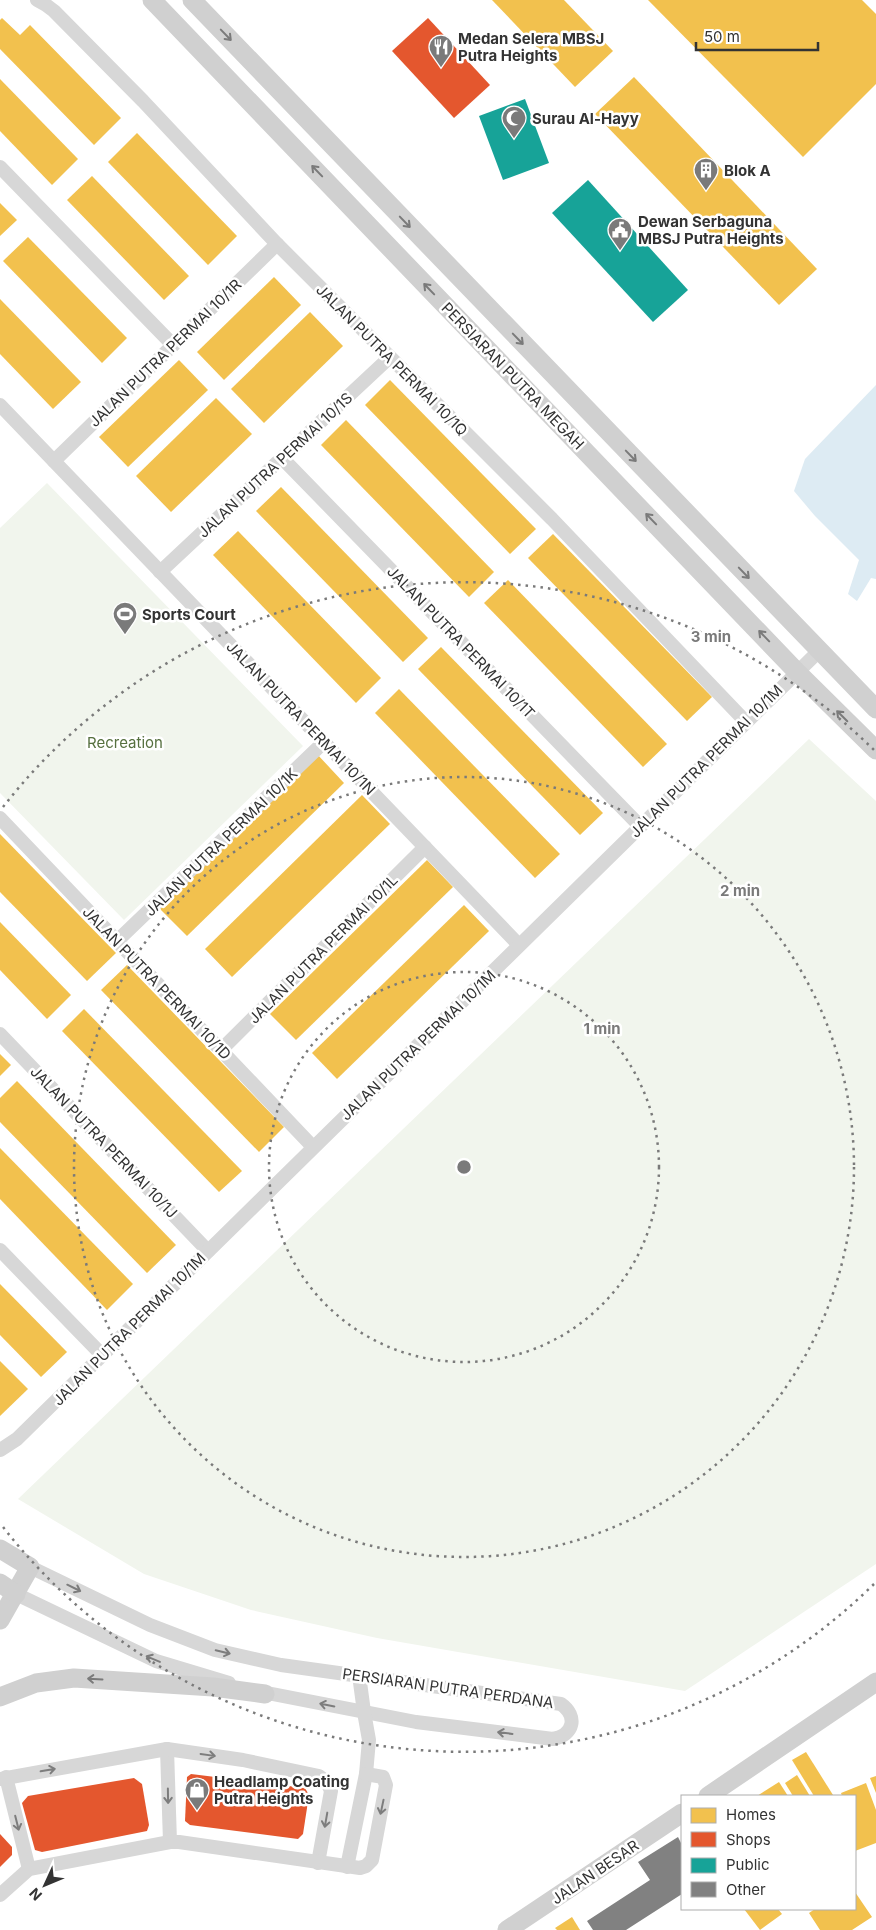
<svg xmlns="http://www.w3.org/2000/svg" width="876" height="1930" font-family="Inter,sans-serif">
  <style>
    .green { fill: #f1f5ed }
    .water { fill: #ddebf3 }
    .homes { fill: #f2c14e }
    .shops { fill: #e4572e }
    .public { fill: #17a398 }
    .building { fill: #818181 }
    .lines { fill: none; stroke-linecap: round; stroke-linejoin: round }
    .street { stroke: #d7d7d7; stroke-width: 14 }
    .secondary { stroke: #d0d0d0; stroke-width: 19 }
    .oneway { stroke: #7a7a7a }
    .oneway2 { stroke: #7d7d7d }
    .ring { fill: none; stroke: #7a7a7a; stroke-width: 2.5; stroke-dasharray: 2.5 5 }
    .labels { text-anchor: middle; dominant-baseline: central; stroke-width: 5; stroke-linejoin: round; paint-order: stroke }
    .poi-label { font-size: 15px; font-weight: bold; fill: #333; stroke: #fff; text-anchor: start }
    .street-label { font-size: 15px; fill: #333; stroke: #fff }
    .park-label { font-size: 15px; fill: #56703f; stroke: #fff }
    .centre { fill: #7a7a7a; stroke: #fff; stroke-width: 2.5 }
    .ring-label { font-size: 15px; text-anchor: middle; font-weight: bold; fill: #7a7a7a; stroke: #fff; stroke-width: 5; stroke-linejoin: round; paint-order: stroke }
  </style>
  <rect width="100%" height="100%" fill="#fff"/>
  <!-- green -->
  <g class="green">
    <polygon points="47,483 303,746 124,920 0,793 0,528"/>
    <polygon points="809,739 876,801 876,1564 685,1691 377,1638 251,1610 144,1574 18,1499"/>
  </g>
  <!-- water -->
  <polygon class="water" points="876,385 876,579 871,578 857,601 848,594 859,560 815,516 794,491 805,459"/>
  <!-- homes -->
  <g class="homes">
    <polygon points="492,0 564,0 613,51 575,87"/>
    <polygon points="648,0 862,0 876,14 876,84 803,157"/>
    <polygon points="2,18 20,35 30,25 121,118 94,145 0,49 0,20"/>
    <polygon points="634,77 817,269 779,305 595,114"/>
    <polygon points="0,79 78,159 52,185 0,131"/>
    <polygon points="137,133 237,236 208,265 108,162"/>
    <polygon points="92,176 189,276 164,300 67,200"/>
    <polygon points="0,203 17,220 0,236"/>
    <polygon points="28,237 127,338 102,363 3,261"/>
    <polygon points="274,277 301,305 224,380 197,352"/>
    <polygon points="0,299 81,382 53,409 0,354"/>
    <polygon points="310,312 343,346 264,423 231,389"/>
    <polygon points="179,360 208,390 128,467 99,437"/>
    <polygon points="390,380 536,529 510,554 365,405"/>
    <polygon points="216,398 252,434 171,512 136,476"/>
    <polygon points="346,420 494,572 469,597 321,445"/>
    <polygon points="281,487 428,638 403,662 256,511"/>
    <polygon points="238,531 381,678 356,703 213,555"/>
    <polygon points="553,534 712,697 687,721 528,558"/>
    <polygon points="508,580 667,744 643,767 484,603"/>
    <polygon points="441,647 603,813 580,835 418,669"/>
    <polygon points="399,689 560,854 535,878 375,713"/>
    <polygon points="317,754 344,783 187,936 159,908"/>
    <polygon points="362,795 390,824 232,977 205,949"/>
    <polygon points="0,834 116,953 87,981 0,892"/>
    <polygon points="427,860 453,887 296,1040 270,1014"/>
    <polygon points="464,905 489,931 337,1079 312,1053"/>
    <polygon points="0,922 71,995 47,1019 0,970"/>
    <polygon points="127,965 284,1127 259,1152 101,990"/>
    <polygon points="84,1009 242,1171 219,1192 62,1031"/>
    <polygon points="0,1054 11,1065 0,1076"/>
    <polygon points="17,1081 176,1245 147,1273 0,1122 0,1098"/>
    <polygon points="0,1148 133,1284 107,1310 0,1199"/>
    <polygon points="0,1284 67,1352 41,1377 0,1335"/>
    <polygon points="0,1361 28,1389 0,1416"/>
    <polygon points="806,1752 833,1795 830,1796 814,1796 792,1760"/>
    <polygon points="797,1775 810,1796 793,1796 785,1783"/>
    <polygon points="876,1776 876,1793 870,1778"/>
    <polygon points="779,1782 788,1796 757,1796"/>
    <polygon points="866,1783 876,1810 876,1843 855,1851 855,1796 842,1796 841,1793"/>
    <polygon points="855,1892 872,1917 852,1930 820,1930 809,1913 815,1909 855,1909"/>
    <polygon points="744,1909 778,1909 782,1914 760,1930"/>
    <polygon points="572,1917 580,1930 557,1930 555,1928"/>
  </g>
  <!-- shops -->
  <g class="shops">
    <polygon points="428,18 490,85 454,118 392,51"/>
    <polygon points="191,1774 305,1788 309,1795 303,1834 298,1839 190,1825 185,1821 187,1777"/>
    <polygon points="134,1778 142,1784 149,1825 147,1831 42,1852 35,1850 22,1803 28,1796"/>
    <polygon points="0,1834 12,1847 12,1855 0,1867"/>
  </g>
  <!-- public -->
  <g class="public">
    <polygon points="525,99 549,163 503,180 479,116"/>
    <polygon points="588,180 688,290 653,322 552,213"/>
  </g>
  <!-- building -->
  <polygon class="building" points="678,1837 682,1845 682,1894 626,1930 593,1930 587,1921 650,1880 638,1862"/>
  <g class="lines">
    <!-- street -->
    <g class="street">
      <polyline points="37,0 46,5 54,11 143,101 277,244 552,519 746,722"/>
      <polyline points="0,167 173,345"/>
      <polyline points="0,405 519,945"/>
      <polyline points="282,458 640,826"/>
      <polyline points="54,461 277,244"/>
      <polyline points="160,572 389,358"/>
      <polyline points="0,818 313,1147"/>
      <polyline points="117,941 324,742"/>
      <polyline points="0,1034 208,1251"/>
      <polyline points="221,1050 425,847"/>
      <polyline points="0,1250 102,1355"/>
      <polyline points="0,1450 17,1439 819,651"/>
      <path d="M 30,1567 L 150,1625 L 215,1650 L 281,1665 L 561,1704 C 578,1716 574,1735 553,1739 L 416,1722 L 257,1691"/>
      <polyline points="16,1594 156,1661 229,1683"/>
      <polyline points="167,1749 170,1842"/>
      <polyline points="6,1777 29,1869"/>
      <polyline points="0,1779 167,1749 243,1760 319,1776 327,1782 331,1791 318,1863"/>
      <polyline points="347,1867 366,1774 369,1740 364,1712 359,1675"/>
      <polyline points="0,1895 29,1869 170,1842 179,1842 360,1868 366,1866 372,1860 386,1785 383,1777 366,1774"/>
    </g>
    <!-- secondary -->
    <g class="secondary">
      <polyline points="152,0 797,672 876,750"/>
      <polyline points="192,0 876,709"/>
      <polyline points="0,1549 30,1567 0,1620"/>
      <polyline points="0,1583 16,1594"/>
      <polyline points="0,1697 36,1683 74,1678 213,1687 265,1694"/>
      <polyline points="708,1796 876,1682"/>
      <polyline points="507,1930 682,1813"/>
    </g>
  </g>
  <!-- one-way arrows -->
  <defs><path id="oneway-shaft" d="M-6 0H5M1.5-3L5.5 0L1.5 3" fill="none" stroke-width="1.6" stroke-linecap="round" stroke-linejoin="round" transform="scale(1.25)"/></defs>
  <g class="oneway">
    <use href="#oneway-shaft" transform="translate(226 35) rotate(46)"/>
    <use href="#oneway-shaft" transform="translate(317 171) rotate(-134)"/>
    <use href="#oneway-shaft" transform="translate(405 222) rotate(46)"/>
    <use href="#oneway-shaft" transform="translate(429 289) rotate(-134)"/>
    <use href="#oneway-shaft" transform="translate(518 339) rotate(46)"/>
    <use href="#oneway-shaft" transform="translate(631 456) rotate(46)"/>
    <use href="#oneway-shaft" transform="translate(651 519) rotate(-134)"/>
    <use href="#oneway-shaft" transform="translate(744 573) rotate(46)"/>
    <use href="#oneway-shaft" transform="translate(764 636) rotate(-134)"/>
    <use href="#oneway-shaft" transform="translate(842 716) rotate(-135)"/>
    <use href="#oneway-shaft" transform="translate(95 1679) rotate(-177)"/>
  </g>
  <g class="oneway2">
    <use href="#oneway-shaft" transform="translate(74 1588) rotate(26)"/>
    <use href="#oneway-shaft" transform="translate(223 1652) rotate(13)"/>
    <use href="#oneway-shaft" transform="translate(153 1659) rotate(-157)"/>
    <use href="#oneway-shaft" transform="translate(327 1705) rotate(-169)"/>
    <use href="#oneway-shaft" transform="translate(505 1733) rotate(-173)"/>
    <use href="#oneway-shaft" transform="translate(208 1755) rotate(8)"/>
    <use href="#oneway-shaft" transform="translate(48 1770) rotate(-10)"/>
    <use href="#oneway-shaft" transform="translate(168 1796) rotate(89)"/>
    <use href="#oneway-shaft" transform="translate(382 1807) rotate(102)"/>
    <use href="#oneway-shaft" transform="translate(326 1820) rotate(100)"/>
    <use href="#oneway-shaft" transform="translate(17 1823) rotate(76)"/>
  </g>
  <!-- distance rings -->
  <g class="ring">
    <circle cx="464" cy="1167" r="195"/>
    <circle cx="464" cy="1167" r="390"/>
    <path d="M874 1584A585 585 0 0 1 3 1527M3 807A585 585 0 0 1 874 750"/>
  </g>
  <!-- icons -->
  <defs>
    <symbol id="restaurant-pin" viewBox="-11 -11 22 30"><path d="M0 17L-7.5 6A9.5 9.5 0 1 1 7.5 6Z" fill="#7a7a7a" stroke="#fff"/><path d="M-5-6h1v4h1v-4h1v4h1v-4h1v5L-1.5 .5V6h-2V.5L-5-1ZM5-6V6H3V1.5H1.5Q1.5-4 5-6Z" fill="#fff"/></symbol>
    <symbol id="mosque-pin" viewBox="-11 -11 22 30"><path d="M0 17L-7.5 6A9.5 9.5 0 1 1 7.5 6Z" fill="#7a7a7a" stroke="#fff"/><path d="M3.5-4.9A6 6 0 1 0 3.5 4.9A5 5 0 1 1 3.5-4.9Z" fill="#fff"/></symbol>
    <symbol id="building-pin" viewBox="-11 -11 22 30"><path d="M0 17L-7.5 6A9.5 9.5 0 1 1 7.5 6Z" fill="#7a7a7a" stroke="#fff"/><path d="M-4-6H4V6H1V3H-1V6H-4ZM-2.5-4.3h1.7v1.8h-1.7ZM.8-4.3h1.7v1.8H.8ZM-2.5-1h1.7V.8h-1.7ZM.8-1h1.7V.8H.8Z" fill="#fff"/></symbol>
    <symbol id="civic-pin" viewBox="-11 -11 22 30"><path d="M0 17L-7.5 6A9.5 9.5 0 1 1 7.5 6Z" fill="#7a7a7a" stroke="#fff"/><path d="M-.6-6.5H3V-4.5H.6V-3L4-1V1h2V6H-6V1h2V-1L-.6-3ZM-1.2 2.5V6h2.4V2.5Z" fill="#fff"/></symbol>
    <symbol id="stadium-pin" viewBox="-11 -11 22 30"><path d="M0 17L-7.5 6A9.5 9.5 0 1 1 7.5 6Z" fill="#7a7a7a" stroke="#fff"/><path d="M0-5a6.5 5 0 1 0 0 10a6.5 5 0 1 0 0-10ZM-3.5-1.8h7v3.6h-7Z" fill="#fff"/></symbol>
    <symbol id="shop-pin" viewBox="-11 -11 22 30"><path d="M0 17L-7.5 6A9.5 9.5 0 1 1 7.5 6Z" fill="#7a7a7a" stroke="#fff"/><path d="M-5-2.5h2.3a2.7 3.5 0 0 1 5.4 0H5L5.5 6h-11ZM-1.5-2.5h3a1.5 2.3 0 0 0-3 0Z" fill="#fff"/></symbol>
  </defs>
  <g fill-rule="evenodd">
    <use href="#restaurant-pin" x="427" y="33" width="28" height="38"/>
    <use href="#mosque-pin" x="500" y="104" width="28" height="38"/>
    <use href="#building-pin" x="692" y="156" width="28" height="38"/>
    <use href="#civic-pin" x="606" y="216" width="28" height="38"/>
    <use href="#stadium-pin" x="111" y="600" width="28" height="38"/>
    <use href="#shop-pin" x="183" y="1776" width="28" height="38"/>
  </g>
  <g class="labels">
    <!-- poi labels -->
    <g class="poi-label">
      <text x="458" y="38">Medan Selera MBSJ<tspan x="458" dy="17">Putra Heights</tspan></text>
      <text x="532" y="118">Surau Al-Hayy</text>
      <text x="724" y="170">Blok A</text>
      <text x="638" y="221">Dewan Serbaguna<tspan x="638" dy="17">MBSJ Putra Heights</tspan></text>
      <text x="142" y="614">Sports Court</text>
      <text x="214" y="1781">Headlamp Coating<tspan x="214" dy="17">Putra Heights</tspan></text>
    </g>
    <!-- street labels -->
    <g class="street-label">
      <text transform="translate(165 353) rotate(-44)">JALAN PUTRA PERMAI 10/1R</text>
      <text transform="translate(392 360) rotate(45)">JALAN PUTRA PERMAI 10/1Q</text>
      <text transform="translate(513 376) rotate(46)">PERSIARAN PUTRA MEGAH</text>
      <text transform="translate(275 465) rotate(-43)">JALAN PUTRA PERMAI 10/1S</text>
      <text transform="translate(461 642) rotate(46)">JALAN PUTRA PERMAI 10/1T</text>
      <text transform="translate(301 718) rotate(46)">JALAN PUTRA PERMAI 10/1N</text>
      <text transform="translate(706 761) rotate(-45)">JALAN PUTRA PERMAI 10/1M</text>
      <text transform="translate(221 842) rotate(-44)">JALAN PUTRA PERMAI 10/1K</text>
      <text transform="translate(323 949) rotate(-45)">JALAN PUTRA PERMAI 10/1L</text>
      <text transform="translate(157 983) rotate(46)">JALAN PUTRA PERMAI 10/1D</text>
      <text transform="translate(418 1045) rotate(-44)">JALAN PUTRA PERMAI 10/1M</text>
      <text transform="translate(104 1142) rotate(46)">JALAN PUTRA PERMAI 10/1J</text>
      <text transform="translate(129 1329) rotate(-45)">JALAN PUTRA PERMAI 10/1M</text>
      <text transform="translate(448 1688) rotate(8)">PERSIARAN PUTRA PERDANA</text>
      <text transform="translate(595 1872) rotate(-34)">JALAN BESAR</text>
    </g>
    <!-- park labels -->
    <g class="park-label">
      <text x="125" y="742">Recreation</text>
    </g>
  </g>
  <circle cx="464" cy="1167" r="8" class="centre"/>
  <g class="ring-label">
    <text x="711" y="642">3 min</text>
    <text x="740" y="896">2 min</text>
    <text x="602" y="1034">1 min</text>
  </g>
  <!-- legend -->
  <rect x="681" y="1795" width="175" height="115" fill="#ffffff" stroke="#adadad"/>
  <rect x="691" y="1808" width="25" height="15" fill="#f2c14e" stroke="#adadad"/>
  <text x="726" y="1820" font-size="15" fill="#333333">Homes</text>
  <rect x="691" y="1832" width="25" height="15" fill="#e4572e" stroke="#adadad"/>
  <text x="726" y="1845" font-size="15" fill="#333333">Shops</text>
  <rect x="691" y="1858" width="25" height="15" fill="#17a398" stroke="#adadad"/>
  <text x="726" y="1870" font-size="15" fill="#333333">Public</text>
  <rect x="691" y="1882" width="25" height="15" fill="#818181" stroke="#adadad"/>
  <text x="726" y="1895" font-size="15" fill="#333333">Other</text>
  <!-- north arrow -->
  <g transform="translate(45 1885) rotate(226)" stroke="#ffffff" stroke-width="4" paint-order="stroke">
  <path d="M0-4L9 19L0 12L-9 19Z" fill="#333333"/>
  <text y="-8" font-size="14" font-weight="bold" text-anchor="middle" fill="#333333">N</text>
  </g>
  <!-- scale -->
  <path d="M696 42v8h122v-8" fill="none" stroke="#333333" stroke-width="2.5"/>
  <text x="704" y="42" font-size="15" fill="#333333" stroke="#ffffff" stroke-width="4" paint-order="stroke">50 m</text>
</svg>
